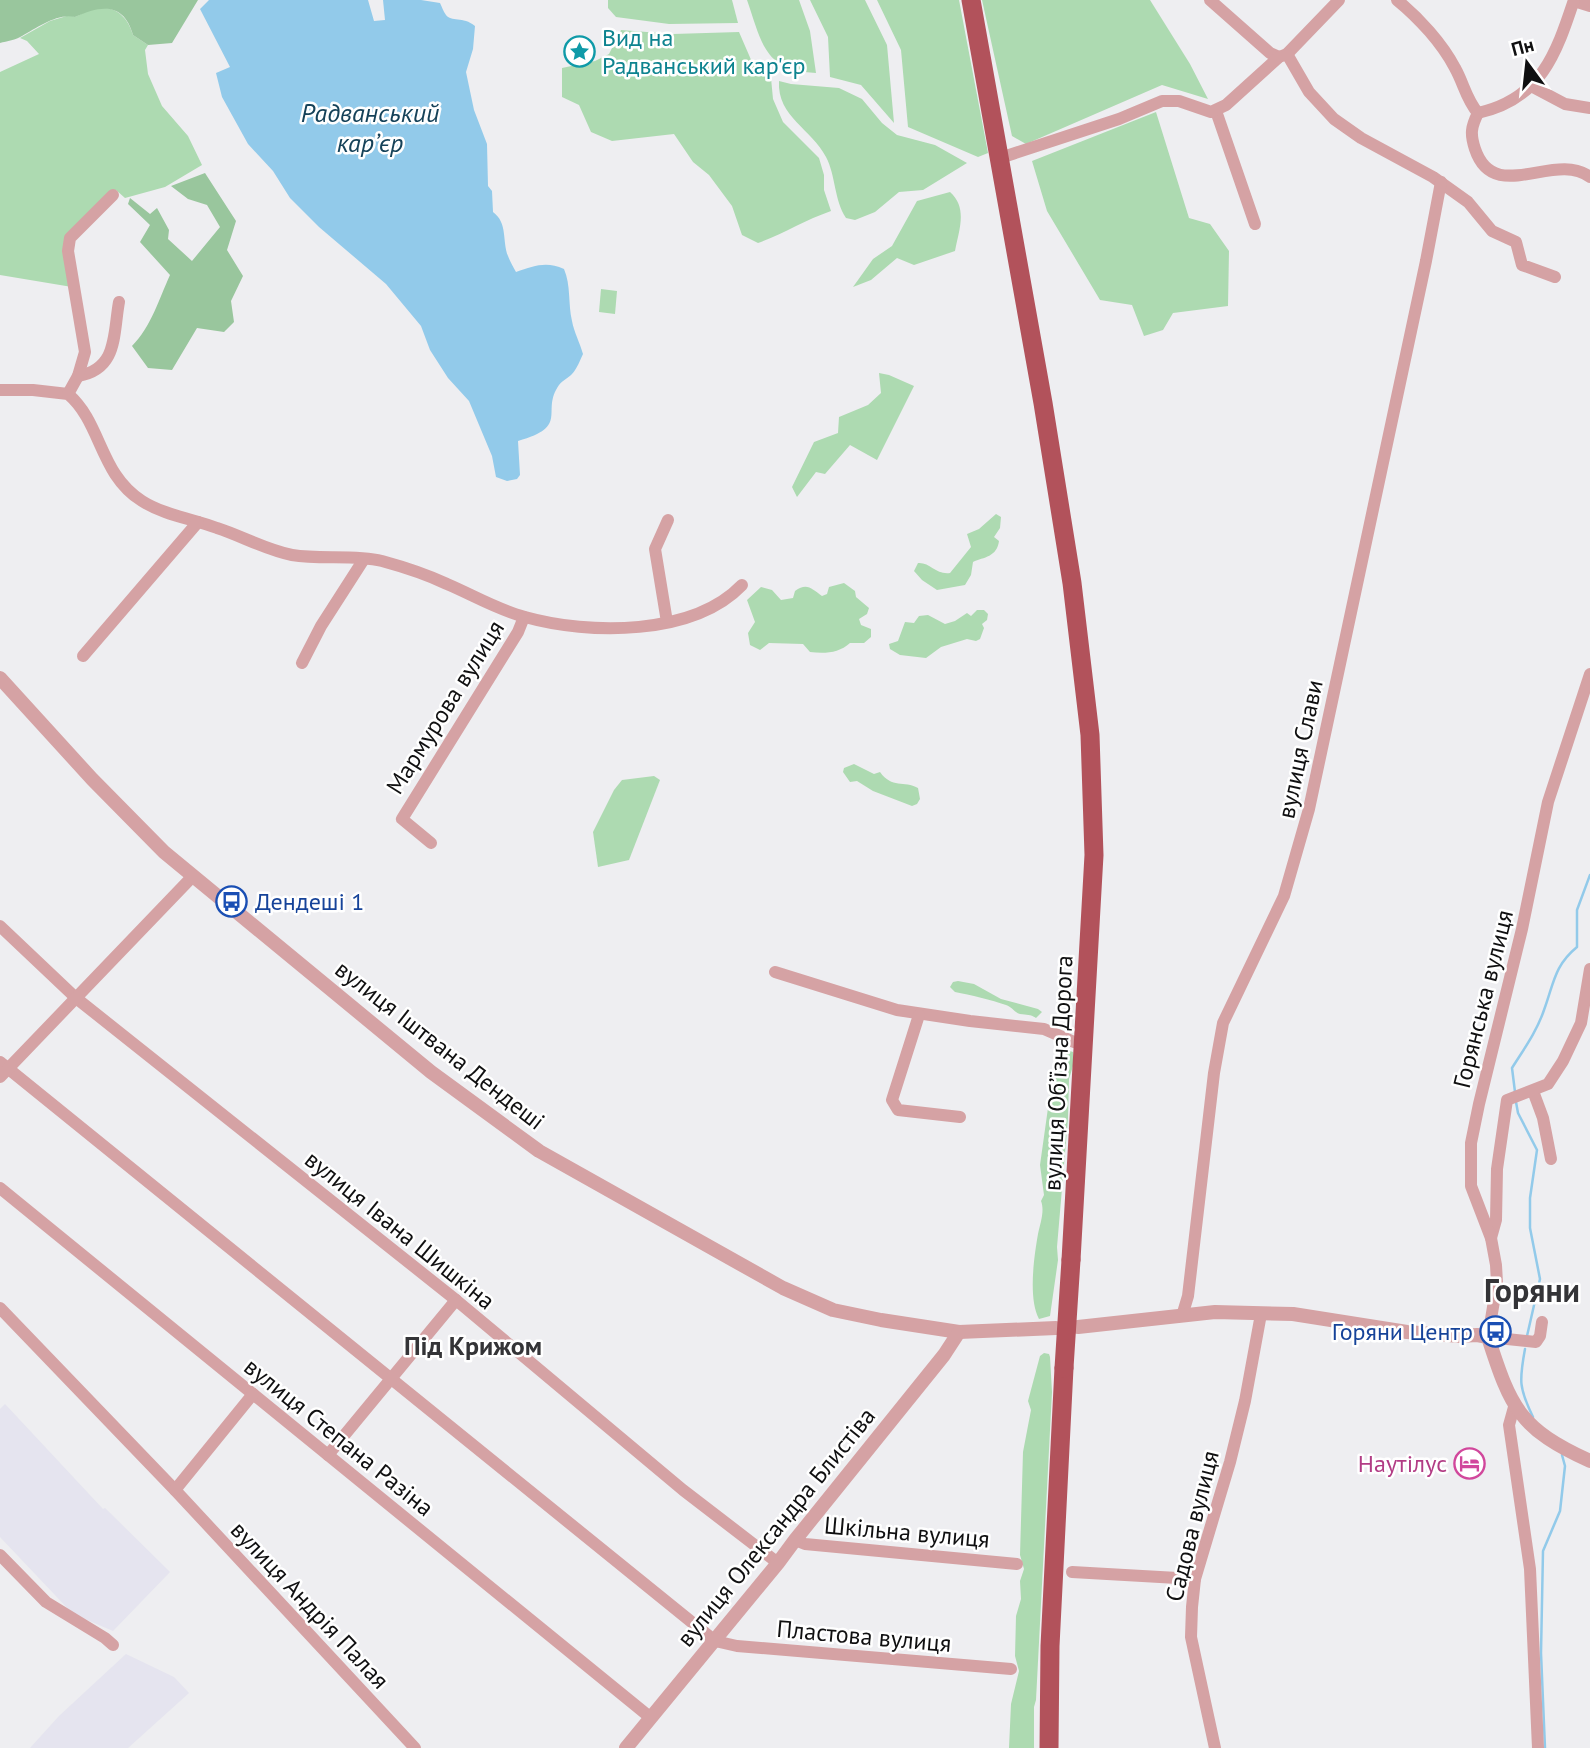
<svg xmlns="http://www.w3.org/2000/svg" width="1590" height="1748" font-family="'PT Sans',sans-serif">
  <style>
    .built { fill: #e5e4ef }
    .green { fill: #addab1 }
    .forest { fill: #99c69d }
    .water { fill: #92caea }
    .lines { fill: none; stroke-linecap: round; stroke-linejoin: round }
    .stream { stroke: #92caea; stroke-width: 2.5 }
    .minor { stroke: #d5a2a4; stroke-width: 12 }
    .tertiary { stroke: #d5a2a4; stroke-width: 14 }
    .trunk { stroke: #b2525b; stroke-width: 19 }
    .trunk-bridge { stroke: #b2525b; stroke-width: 19 }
    .labels { text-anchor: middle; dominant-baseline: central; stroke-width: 5; stroke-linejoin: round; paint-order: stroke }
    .culture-label { font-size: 24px; fill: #0d838f; stroke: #fff; text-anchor: start }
    .street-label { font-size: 24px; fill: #101011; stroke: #fff }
    .transit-label { font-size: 24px; fill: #164399; stroke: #fff; text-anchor: start }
    .hotel-label { font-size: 24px; fill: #b23c85; stroke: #fff; text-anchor: end }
    .water-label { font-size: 26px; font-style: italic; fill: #154259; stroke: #fff }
    .neighbourhood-label { font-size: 26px; font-weight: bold; fill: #343437; stroke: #fff }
    .district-label { font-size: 32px; font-weight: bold; fill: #343437; stroke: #fff }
  </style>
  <rect width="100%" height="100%" fill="#eeeef1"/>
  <!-- built -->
  <g class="built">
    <polygon points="5,1404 103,1509 105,1508 170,1572 113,1631 73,1614 0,1537 0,1409"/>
    <polygon points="126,1654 174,1677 189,1693 128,1748 30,1748 59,1716"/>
  </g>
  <!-- green -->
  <g class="green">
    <polygon points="608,0 732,0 738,23 669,24 616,17 608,8"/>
    <path d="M 747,0 L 799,0 L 810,31 L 816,73 C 764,71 762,43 747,0 Z"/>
    <polygon points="810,0 865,0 887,45 894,123 861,85 830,77 828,37"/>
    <polygon points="877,0 959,0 988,153 978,157 908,127 901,50"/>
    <polygon points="982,0 1150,0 1190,64 1208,99 1162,85 1026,144 1012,136"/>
    <path d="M 105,8 C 120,9 129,21 133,35 L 148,45 L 145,50 L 148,74 L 162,106 L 188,136 L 202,165 L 165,187 L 125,198 L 116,190 L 65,239 L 72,287 L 0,275 L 0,72 L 39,54 L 27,41 L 20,38 L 50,21 L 70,15 L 75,17 L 91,9 Z"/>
    <path d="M 621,30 L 673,34 L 739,32 L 752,62 L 771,78 L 773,99 L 783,122 L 819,158 L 824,175 L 824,190 L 831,211 C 805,220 783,234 758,243 L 742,235 L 732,206 L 709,175 L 693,162 L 674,134 L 612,141 L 591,132 L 579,105 L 562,97 L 562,68 L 595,61 L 609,54 Z"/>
    <path d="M 779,81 L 791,84 L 839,88 L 862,99 L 882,123 L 897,135 L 935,145 L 967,163 L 923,190 L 899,192 L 875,212 L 855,220 L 846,218 C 834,200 836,176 826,157 C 812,129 777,117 779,81 Z"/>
    <polygon points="1156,112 1189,218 1210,224 1229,251 1228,306 1173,313 1163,330 1144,336 1132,305 1100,300 1047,211 1032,161"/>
    <path d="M 950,192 C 968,208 959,230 955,251 L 914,265 L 897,258 L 871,280 L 853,287 L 873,259 L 892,246 L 917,201 Z"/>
    <polygon points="601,289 617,291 615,314 599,312"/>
    <polygon points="879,373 889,375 914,386 877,460 850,445 825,474 816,472 797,497 792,487 814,442 838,433 839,417 868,405 881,393"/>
    <path d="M 996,514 L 1001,517 L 1000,528 L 994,537 L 999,541 C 997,557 984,557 973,562 L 971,575 L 965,585 L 937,590 L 922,580 L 914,571 L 918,563 C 930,562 936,575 950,573 L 971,547 L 967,534 L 979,529 Z"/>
    <path d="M 844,583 L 855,591 L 856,597 L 869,608 L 867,614 L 859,619 L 861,625 L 871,629 L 871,637 L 864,643 L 850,643 C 839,653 825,654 810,652 L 803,644 L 769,643 L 760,650 L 750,645 L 748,633 L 755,622 L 747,600 L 761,587 L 772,590 L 781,600 L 793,598 L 795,591 C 807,582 812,589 822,596 L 827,594 L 829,587 Z"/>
    <polygon points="977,610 984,610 988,614 987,620 982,624 984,628 980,639 976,641 967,639 941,647 926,658 900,655 890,649 889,644 898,641 905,622 914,623 919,616 928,615 945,624 955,621 967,613 971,616"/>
    <path d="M 854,764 L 874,774 L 880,772 C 892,789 904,780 918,788 L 920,799 L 917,804 L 912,806 L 873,791 L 857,781 L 850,782 L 843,772 L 844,768 Z"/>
    <polygon points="654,776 660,780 629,860 598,867 593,832 614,790 622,780"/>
    <path d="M 958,981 L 974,984 L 1001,999 L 1038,1009 L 1042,1012 L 1036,1018 C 1030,1014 1027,1015 1020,1014 C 1014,1012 1012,1007 1006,1005 C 992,1000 970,995 955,992 L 950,987 L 953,982 Z"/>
    <path d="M 1070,1051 L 1073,1052 L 1073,1066 L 1069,1079 L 1068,1118 L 1057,1247 L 1058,1260 L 1050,1316 L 1039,1319 C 1028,1298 1034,1257 1038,1234 C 1040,1224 1045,1211 1041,1201 L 1044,1195 L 1040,1165 L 1055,1058 L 1065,1056 Z"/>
    <polygon points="1044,1353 1049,1354 1050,1357 1052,1392 1036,1700 1034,1707 1034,1748 1009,1748 1011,1704 1019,1671 1015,1656 1016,1616 1021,1599 1020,1581 1024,1569 1020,1555 1023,1452 1031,1410 1028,1401 1040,1356"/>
  </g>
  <!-- forest -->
  <g class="forest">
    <path d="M 0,0 L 198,0 L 172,43 L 148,45 L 133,35 C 124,2 101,5 75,17 C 57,13 37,28 22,36 C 16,40 7,41 0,43 Z"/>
    <path d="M 205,173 L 236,221 L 227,250 L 243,276 L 231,301 L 234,322 L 224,332 L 197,328 L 172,370 L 148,368 L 132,346 C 151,327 159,299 170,275 L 140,242 L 150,225 L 128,204 L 130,198 L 150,214 L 157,208 L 169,230 L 168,239 L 192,261 L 220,227 L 207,205 L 188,199 L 171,186 Z"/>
  </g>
  <!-- water -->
  <path class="water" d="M 209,0 L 368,0 L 374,21 L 385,20 L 383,0 L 421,0 L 440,3 C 442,7 443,11 446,15 C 451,22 463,16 475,26 L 473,49 L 466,72 L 474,110 L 487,144 L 488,186 L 492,191 L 493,212 C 508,223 502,241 508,256 C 510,261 513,267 516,272 C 534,266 546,261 564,269 C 571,285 568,304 572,321 C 574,332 580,343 583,354 C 580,360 577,369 572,374 C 568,378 563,380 559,385 C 540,412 571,426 518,441 L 520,475 L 517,479 L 507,481 L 496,477 L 492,456 L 469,401 L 448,378 L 430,350 L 421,326 L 386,284 L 319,227 L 290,198 L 273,171 L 248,144 L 222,97 L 216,73 L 230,67 L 200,9 Z"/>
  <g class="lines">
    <!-- stream -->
    <g class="stream">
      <path d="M 1515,1092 L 1512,1068 C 1524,1049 1537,1031 1544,1010 C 1554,983 1554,966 1577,947 L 1577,910 L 1590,875"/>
      <polyline points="1516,1102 1518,1113 1537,1150 1530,1198 1530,1228 1540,1279 1527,1336"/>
      <path d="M 1525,1349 C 1519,1381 1519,1388 1533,1417"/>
      <polyline points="1545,1748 1541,1653 1543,1551 1560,1511 1565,1466 1562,1455"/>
    </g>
    <!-- minor -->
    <g class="minor">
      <polyline points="1210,0 1270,53 1279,57"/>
      <path d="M 1397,0 C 1419,18 1442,43 1455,68 C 1464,84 1466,99 1478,113 C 1471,127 1470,134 1475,149 C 1494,206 1555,150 1590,177"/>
      <polyline points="1574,1 1590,6"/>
      <polyline points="1287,54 1339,0"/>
      <polyline points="1531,86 1565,104 1590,108"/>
      <polyline points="1216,111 1255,224"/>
      <path d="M 1478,113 C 1541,99 1556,54 1574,0"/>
      <polyline points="1000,158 1119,119 1162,101 1179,101 1211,112 1226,105 1279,57 1287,54 1309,92 1334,119 1361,138 1433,177 1468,202 1492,231 1516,242 1522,265 1555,277"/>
      <path d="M 78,376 C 118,369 113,335 119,302"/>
      <path d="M 0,390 L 33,390 L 68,394 C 102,423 99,474 142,501 C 164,515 193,519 217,528 C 242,536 266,550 292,555 C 321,560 353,554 382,561 C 404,567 426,574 447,584 C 473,595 498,610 525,617 C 589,635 693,636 742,585"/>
      <polyline points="68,394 78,376 85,352 68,251 70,238 113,195"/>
      <polyline points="667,622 655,549 668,520"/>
      <polyline points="83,656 198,522"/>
      <polyline points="302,663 321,626 364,559"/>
      <polyline points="431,843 402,819 518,632 524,617"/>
      <polyline points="0,926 76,998 456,1300 683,1490 778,1563"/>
      <polyline points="775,972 897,1010 970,1021 1044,1029 1074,1042 1085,1044"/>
      <polyline points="919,1015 892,1100 898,1110 960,1117"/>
      <polyline points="0,1062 715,1641 737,1646 1011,1669"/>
      <polyline points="0,1077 193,876"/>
      <polyline points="1533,1091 1543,1118 1551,1159"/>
      <polyline points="0,1188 651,1718"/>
      <polyline points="1491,1238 1496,1220 1497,1169 1507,1100 1548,1084 1563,1061 1581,1023 1590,969"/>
      <polyline points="0,1308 175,1490 415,1748"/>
      <polyline points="1182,1316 1188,1296 1214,1073 1223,1023 1284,896 1309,809 1426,261 1441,182"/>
      <polyline points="1542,1322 1540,1336 1536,1342 1488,1337 1497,1283 1496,1265 1491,1238 1471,1186 1471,1143 1479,1104 1522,929 1548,802 1590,674"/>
      <polyline points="1514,1407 1509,1425 1530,1569 1538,1748"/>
      <polyline points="328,1455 456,1300"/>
      <polyline points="175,1490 253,1394"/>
      <polyline points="795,1540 805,1544 1017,1564"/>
      <polyline points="0,1555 46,1602 105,1638 113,1645"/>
      <polyline points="1072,1572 1195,1579"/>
      <polyline points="1215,1748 1191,1637 1192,1607 1195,1579 1230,1462 1245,1401 1261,1314"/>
    </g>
    <!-- tertiary -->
    <g class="tertiary">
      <polyline points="0,678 92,779 164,852 431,1072 539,1151 783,1288 833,1310 881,1320 959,1332 1056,1328"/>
      <path d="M 1078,1327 L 1215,1312 L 1293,1314 L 1407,1332 L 1460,1336 L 1477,1335 L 1488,1337 C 1511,1409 1520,1429 1590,1461"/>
      <polyline points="626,1748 778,1563 795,1540 944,1355 959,1332"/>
    </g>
    <!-- trunk -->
    <g class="trunk">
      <polyline points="971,0 1043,403 1072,583 1090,735 1094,855 1071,1260"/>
      <polyline points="1049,1748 1050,1646 1064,1368"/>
    </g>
    <!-- trunk-bridge -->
    <polyline class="trunk-bridge" points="1064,1368 1071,1260"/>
  </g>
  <!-- icons -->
  <defs>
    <symbol id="sight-ring" viewBox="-11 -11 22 22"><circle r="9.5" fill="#fff" stroke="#0f9aa8" stroke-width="1.5"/><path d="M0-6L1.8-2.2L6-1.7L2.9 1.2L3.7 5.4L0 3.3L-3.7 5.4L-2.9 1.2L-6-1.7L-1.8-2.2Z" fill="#0f9aa8"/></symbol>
    <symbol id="bus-ring" viewBox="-11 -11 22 22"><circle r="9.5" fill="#fff" stroke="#1a4fb4" stroke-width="1.5"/><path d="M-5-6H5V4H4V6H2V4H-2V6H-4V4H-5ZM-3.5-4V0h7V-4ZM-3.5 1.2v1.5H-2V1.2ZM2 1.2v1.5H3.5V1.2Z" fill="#1a4fb4"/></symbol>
    <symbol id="hotel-ring" viewBox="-11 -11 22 22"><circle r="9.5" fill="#fff" stroke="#d1479c" stroke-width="1.5"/><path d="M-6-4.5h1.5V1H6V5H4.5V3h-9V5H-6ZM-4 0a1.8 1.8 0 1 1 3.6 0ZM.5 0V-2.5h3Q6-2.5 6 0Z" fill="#d1479c"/></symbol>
  </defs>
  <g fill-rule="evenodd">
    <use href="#sight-ring" x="562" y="34" width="35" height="35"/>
    <use href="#bus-ring" x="214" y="884" width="35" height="35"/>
    <use href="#bus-ring" x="1478" y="1314" width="35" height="35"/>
    <use href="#hotel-ring" x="1452" y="1446" width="35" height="35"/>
  </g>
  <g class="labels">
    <!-- culture labels -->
    <g class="culture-label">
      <text x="602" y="37">Вид на<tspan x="602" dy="28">Радванський кар'єр</tspan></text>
    </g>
    <!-- street labels -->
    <g class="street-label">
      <text transform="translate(445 707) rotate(-58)">Мармурова вулиця</text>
      <text transform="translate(1300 749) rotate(-78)">вулиця Слави</text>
      <text transform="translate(1483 999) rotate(-76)">Горянська вулиця</text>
      <text transform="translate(440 1045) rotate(38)">вулиця Іштвана Дендеші</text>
      <text transform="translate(1058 1073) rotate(-87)">вулиця Обʼїзна Дорога</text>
      <text transform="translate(400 1230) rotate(39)">вулиця Івана Шишкіна</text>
      <text transform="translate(339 1437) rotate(39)">вулиця Степана Разіна</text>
      <text transform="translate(1192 1526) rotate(-76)">Садова вулиця</text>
      <text transform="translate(776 1527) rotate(-51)">вулиця Олександра Блистіва</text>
      <text transform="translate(907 1532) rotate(5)">Шкільна вулиця</text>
      <text transform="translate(310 1605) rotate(47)">вулиця Андрія Палая</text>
      <text transform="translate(864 1636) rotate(5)">Пластова вулиця</text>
    </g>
    <!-- transit labels -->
    <g class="transit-label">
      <text x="255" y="901">Дендеші 1</text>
      <text x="1473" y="1331" text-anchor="end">Горяни Центр</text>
    </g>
    <!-- hotel labels -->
    <g class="hotel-label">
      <text x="1447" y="1463">Наутілус</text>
    </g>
    <!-- water labels -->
    <g class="water-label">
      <text x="370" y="112">Радванський<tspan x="370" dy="30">карʼєр</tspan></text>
    </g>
    <!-- neighbourhood labels -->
    <g class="neighbourhood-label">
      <text x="473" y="1345">Під Крижом</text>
    </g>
    <!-- district labels -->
    <g class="district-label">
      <text x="1532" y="1290">Горяни</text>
    </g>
  </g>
  <!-- north arrow -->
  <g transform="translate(1527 63) rotate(345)" stroke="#ffffff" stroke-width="5" paint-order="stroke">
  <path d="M0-5L12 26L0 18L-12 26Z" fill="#101011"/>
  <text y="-10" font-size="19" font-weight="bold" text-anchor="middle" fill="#101011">Пн</text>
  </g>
</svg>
